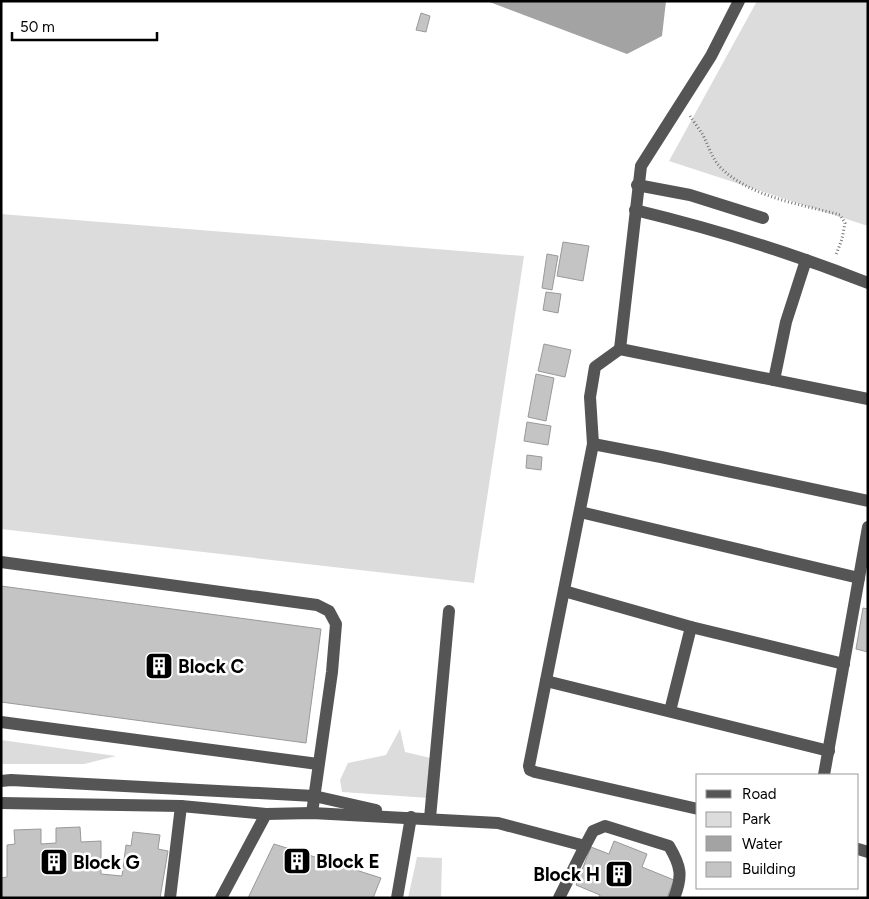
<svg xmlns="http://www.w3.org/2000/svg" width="869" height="899" font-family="Figtree,sans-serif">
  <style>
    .green { fill: #dcdcdc }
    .water { fill: #a3a3a3 }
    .building { fill: #c4c4c4; stroke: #999 }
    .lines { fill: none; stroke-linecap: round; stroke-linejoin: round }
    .path { stroke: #777; stroke-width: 3; stroke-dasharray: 1 2.5; stroke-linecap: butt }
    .minor { stroke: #555; stroke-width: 12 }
    .labels { text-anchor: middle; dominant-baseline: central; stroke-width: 5; stroke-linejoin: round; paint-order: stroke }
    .poi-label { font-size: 19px; font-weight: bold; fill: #000; stroke: #fff; text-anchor: start }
  </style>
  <rect width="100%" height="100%" fill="#fff"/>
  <!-- green -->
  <g class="green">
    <polygon points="757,1 868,1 868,226 669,161"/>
    <polygon points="1,214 524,256 474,583 1,529"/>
    <polygon points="400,729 405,752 435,759 429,798 342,792 340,780 348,763 386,755"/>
    <polygon points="1,740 116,756 84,764 1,764"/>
    <polygon points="417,857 442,858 441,898 408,898"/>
  </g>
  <!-- water -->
  <polygon class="water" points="487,1 666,1 662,36 627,54"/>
  <!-- building -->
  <g class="building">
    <polygon points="421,13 430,16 426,32 416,30"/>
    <polygon points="563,242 589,246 583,281 557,276"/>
    <polygon points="547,254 558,256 552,290 542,288"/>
    <polygon points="546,292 561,294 558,313 543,310"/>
    <polygon points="544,344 571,350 565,377 538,371"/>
    <polygon points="536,374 554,378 546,421 528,417"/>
    <polygon points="527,422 551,426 548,445 524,441"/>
    <polygon points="527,455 542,457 541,470 526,468"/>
    <polygon points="1,586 321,629 306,743 1,702"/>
    <polygon points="863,608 868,609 868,652 856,649"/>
    <polygon points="80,827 81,842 101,841 101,874 122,876 126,845 131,846 133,832 160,835 158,849 168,851 160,898 1,898 1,878 7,877 7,845 15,844 14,830 41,829 41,844 56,843 56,828"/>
    <polygon points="614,841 647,854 642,867 674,880 667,898 599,898 600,895 576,885 591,847 609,854"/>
    <polygon points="274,844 381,878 373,898 248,898"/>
  </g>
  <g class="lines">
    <!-- path -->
    <path class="path" d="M 690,116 C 694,122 699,129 703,135 C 709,147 712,159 722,169 C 753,198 801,204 840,215 L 845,223 L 842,239 L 836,255"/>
    <!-- minor -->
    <g class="minor">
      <polyline points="739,1 711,56 641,166 620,349 868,399"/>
      <polyline points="637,185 690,195 763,218"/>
      <path d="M 635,210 C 714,229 792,253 868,283"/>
      <polyline points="620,349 595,367 590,397 593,444 529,766 530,770 535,772 698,809"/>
      <polyline points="774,380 786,322 806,260"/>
      <polyline points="593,444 661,457 868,501"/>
      <polyline points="580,512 859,578"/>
      <polyline points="1,562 317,605 329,611 336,624 332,672 312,813"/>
      <polyline points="564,591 691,627 844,664"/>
      <polyline points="546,681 829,751"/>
      <polyline points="670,711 691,627"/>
      <polyline points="1,722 318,764"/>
      <polyline points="824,775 868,527"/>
      <polyline points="1,781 11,780 314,796 376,810"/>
      <polyline points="1,803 181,806 266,814 312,813 498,823 585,846 559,898"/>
      <polyline points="430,818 449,611"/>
      <path d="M 585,846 L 593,831 L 605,826 L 669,846 C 681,866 683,876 674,898"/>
      <polyline points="858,849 868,852"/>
      <polyline points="170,898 181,806"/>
      <polyline points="221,898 266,814"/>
      <polyline points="397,898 411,817"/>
    </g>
  </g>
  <!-- icons -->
  <defs>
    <symbol id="building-square" viewBox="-11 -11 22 22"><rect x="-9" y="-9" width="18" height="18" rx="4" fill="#000" stroke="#fff"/><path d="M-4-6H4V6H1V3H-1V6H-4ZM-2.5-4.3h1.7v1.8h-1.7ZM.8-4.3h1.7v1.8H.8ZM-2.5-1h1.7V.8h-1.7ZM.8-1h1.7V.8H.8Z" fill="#fff"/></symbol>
  </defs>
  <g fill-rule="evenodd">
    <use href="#building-square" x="143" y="650" width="32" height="32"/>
    <use href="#building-square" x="281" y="845" width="32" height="32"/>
    <use href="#building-square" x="38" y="846" width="32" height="32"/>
    <use href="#building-square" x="603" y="858" width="32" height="32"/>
  </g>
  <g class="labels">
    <!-- poi labels -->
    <g class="poi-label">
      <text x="178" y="666">Block C</text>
      <text x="316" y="861">Block E</text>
      <text x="73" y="862">Block G</text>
      <text x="600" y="874" text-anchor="end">Block H</text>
    </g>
  </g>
  <!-- border -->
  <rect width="869" height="899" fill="none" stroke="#000000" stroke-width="5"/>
  <!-- legend -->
  <rect x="696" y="774" width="162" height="115" fill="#ffffff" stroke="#999999"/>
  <rect x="706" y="790" width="25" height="8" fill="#555555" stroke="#999999"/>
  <text x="742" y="799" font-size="15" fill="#000000">Road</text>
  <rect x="706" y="812" width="25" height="15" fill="#dcdcdc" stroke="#999999"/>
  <text x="742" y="824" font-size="15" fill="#000000">Park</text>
  <rect x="706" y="836" width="25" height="15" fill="#a3a3a3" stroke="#999999"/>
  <text x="742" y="849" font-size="15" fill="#000000">Water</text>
  <rect x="706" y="862" width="25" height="15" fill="#c4c4c4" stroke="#999999"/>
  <text x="742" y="874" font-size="15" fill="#000000">Building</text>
  <!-- scale -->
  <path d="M12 32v8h145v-8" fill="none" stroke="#000000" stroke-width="2.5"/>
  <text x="20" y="32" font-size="15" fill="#000000" stroke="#ffffff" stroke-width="4" paint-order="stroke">50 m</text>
</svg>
